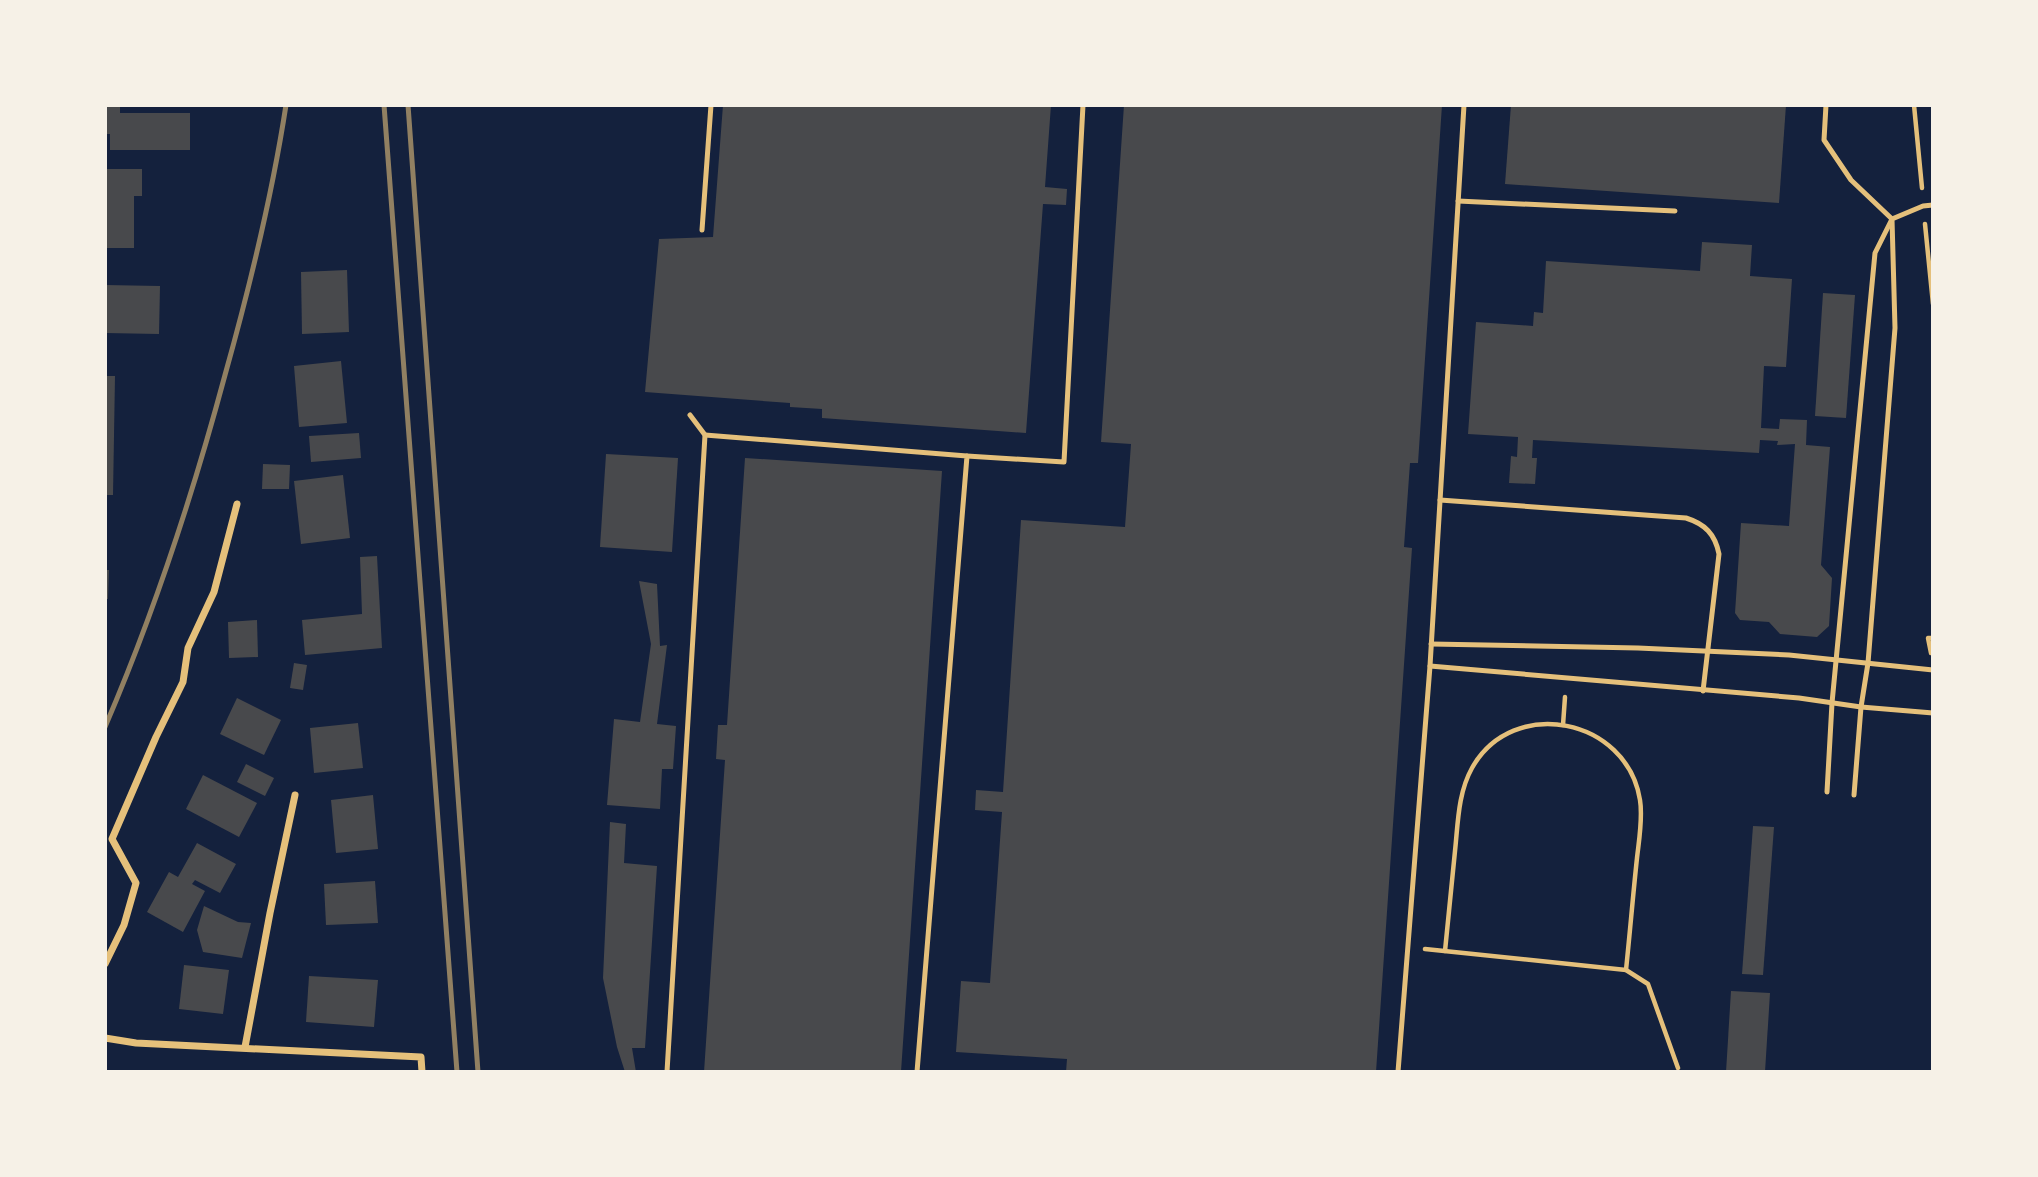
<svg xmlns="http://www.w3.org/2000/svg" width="2038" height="1177" font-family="'Sofia Sans Condensed',sans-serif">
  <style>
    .building { fill: #48494c }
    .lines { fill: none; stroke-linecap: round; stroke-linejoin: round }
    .path { stroke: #e5c07b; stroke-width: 4.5 }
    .service { stroke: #e5c07b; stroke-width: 5 }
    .minor { stroke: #e5c07b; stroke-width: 7 }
    .rail { stroke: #918062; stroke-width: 5 }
  </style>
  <rect width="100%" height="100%" fill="#14213d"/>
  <!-- building -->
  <g class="building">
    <polygon points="105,105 120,105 120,113 190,113 190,150 110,150 110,134 105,134"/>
    <polygon points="723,105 1051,105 1045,187 1067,189 1066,205 1043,204 1026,433 822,418 822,409 790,407 790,403 645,392 659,239 713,237"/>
    <polygon points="1124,105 1442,105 1418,463 1410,463 1404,547 1412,548 1376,1072 1066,1072 1067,1059 956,1052 961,981 990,983 1002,812 975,810 976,790 1003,792 1021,520 1125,527 1131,444 1101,442"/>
    <polygon points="1511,105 1786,105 1779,203 1505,184"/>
    <polygon points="105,169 142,169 142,196 134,196 134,248 105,248"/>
    <polygon points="1702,242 1752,245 1750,276 1792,279 1786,367 1764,366 1761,428 1779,429 1780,419 1807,420 1806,445 1830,447 1821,565 1832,578 1829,626 1817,637 1780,634 1769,622 1740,620 1735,613 1741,523 1789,526 1795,444 1777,445 1778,441 1760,440 1759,453 1533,440 1532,458 1537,458 1535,484 1509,483 1511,456 1517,457 1518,437 1468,434 1476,322 1533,326 1534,312 1543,313 1546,261 1700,271"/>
    <polygon points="347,270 349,332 302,334 301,272"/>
    <polygon points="105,285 160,286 159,334 105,333"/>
    <polygon points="1823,293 1855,295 1846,418 1815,416"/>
    <polygon points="341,361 347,423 299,427 294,366"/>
    <polygon points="105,376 115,376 113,495 105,495"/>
    <polygon points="359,433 361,458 311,462 309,436"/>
    <polygon points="606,454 678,458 672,552 600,547"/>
    <polygon points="745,458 942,471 901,1072 704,1072 725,760 716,759 718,725 727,725"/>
    <polygon points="263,464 290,465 289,489 262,489"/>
    <polygon points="343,475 350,538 301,544 294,481"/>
    <polygon points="377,556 382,648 305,655 302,620 362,614 360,557"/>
    <polygon points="105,570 109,570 108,599 105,599"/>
    <polygon points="639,581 657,584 660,646 667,645 657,724 676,726 673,769 662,769 660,809 607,805 614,719 640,722 651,644"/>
    <polygon points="257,620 258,657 229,658 228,622"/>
    <polygon points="294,663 307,665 303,690 290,688"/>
    <polygon points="237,698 281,720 264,755 220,734"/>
    <polygon points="358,723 363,768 314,773 310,728"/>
    <polygon points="246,764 274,778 265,796 237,782"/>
    <polygon points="203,775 257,803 239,837 186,809"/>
    <polygon points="373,795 378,849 336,853 331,800"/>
    <polygon points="610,822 626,824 624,863 657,866 645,1048 632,1048 636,1072 625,1072 617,1047 603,978"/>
    <polygon points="1753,826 1774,827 1763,975 1742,974"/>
    <polygon points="197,843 236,864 220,893 195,880 192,884 205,891 183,932 147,912 169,872 178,877"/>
    <polygon points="375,881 378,923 326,925 324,884"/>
    <polygon points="204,906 238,922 251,923 242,958 203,952 197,930"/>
    <polygon points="184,965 229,970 223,1014 179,1009"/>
    <polygon points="309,976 378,980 374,1027 306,1022"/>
    <polygon points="1731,991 1770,993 1765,1072 1726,1072"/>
  </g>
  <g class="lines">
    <!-- path -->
    <g class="path">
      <polyline points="1914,105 1922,188"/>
      <polyline points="1925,224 1933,304"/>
      <polyline points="1931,653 1928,638 1933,638"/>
      <polyline points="1563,725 1565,697"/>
      <polyline points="1425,949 1626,970 1648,984 1678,1068"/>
      <path d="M 1445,951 C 1448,918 1452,884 1455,851 C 1458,823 1458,793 1472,768 C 1513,695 1627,718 1640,800 C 1643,818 1639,840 1637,858 C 1633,895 1630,932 1626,970"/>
    </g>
    <!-- service -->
    <g class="service">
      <polyline points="1826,105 1824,140 1851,180 1892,219 1875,253 1832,703 1827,792"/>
      <polyline points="1458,201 1675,211"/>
      <polyline points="702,230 711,105"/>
      <polyline points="705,435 967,456 917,1072"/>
      <polyline points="967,456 1064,462 1083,105"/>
      <path d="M 1440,500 L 1686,518 C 1705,524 1715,534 1719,554 L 1703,691"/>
      <polyline points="1431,644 1638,648 1789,655 1933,670"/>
      <polyline points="1430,666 1799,698 1861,707 1933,713"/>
      <polyline points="1854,795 1861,707 1868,663 1895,328 1892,219 1923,206 1933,205"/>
      <polyline points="667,1072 705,435 690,415"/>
      <polyline points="1398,1072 1430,666 1464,105"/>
    </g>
    <!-- minor -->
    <g class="minor">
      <polyline points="105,964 124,925 136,883 112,839 156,737 183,682 188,648 214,592 237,504"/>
      <polyline points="105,1038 136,1043 421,1057 422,1072"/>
      <polyline points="245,1047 270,913 295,795"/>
    </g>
    <!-- rail -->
    <g class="rail">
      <polyline points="384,105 457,1072"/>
      <polyline points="408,105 478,1072"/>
      <path d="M 105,727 C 154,613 193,494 225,375 C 250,286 272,196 286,105"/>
    </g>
  </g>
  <!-- border -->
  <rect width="2038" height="1177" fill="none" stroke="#f6f1e7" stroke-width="214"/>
</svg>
